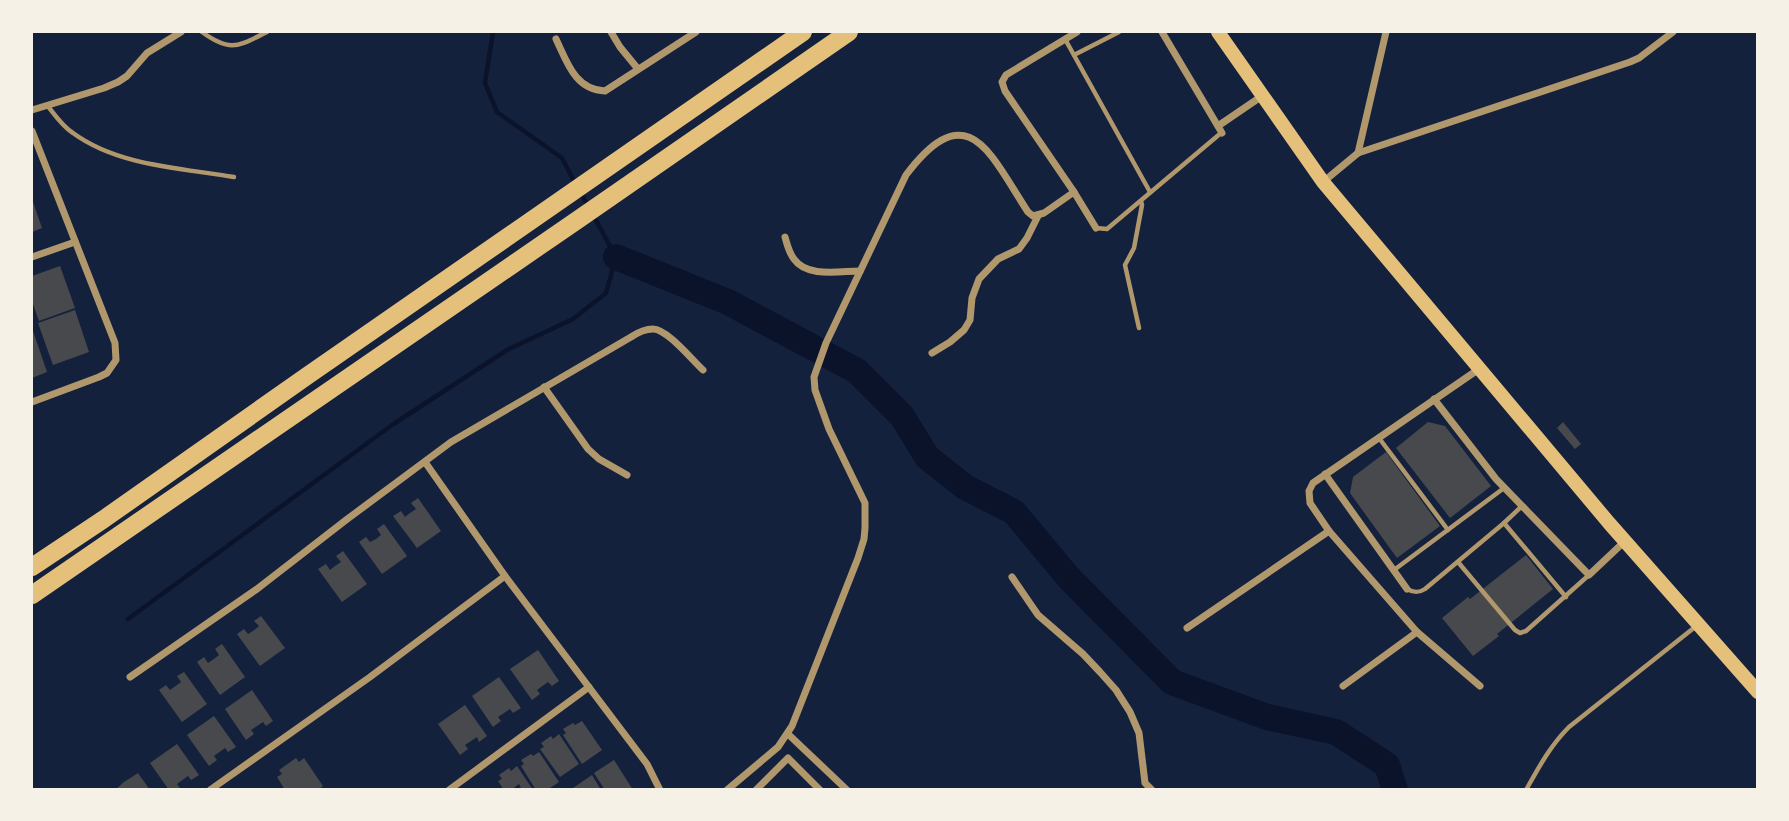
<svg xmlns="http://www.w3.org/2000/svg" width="1789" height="821" font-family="'PT Sans',sans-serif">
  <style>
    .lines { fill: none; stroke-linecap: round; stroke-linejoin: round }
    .stream { stroke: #0b132b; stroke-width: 4.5 }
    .river { stroke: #0b132b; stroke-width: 26 }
    .building { fill: #48494c }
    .service { stroke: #b1986c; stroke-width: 4.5 }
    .minor { stroke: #b1986c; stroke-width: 7 }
    .primary { stroke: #e5c07b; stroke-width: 14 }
    .motorway { stroke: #e5c07b; stroke-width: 18 }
  </style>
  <rect width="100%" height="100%" fill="#14213d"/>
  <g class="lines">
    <!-- stream -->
    <g class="stream">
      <polyline points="493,32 485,83 497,112 562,158 575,183"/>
      <polyline points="580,191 589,208"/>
      <polyline points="128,619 392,425 507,350 573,319 606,293 616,257 593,215"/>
    </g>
    <!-- river -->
    <polyline class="river" points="616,257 728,302 857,371 902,416 927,457 965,487 1014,512 1069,578 1172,682 1267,717 1336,732 1387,765 1395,790"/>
  </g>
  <!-- building -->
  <g class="building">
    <polygon points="32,199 42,228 32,232"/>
    <polygon points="60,266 75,308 39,321 32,301 32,276"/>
    <polygon points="75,310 89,352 53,365 38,323"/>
    <polygon points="32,328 47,372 32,378"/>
    <polygon points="1428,422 1445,426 1491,486 1450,518 1396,448"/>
    <polygon points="1563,422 1581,444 1575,449 1557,428"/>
    <polygon points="1386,452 1440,526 1397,558 1350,493 1353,477"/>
    <polygon points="418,498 441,531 417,548 393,516 401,511 405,517 410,513 416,509 411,503"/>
    <polygon points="384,524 407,556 382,574 359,542 366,537 370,542 376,539 381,535 377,529"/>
    <polygon points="343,551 367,584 342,602 318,569 326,564 330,570 335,566 341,562 336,556"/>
    <polygon points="1526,555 1553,589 1497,634 1499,636 1473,656 1442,618 1468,597 1470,599"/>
    <polygon points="261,616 285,648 260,666 237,634 244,629 248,634 253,631 259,626 254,621"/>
    <polygon points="222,644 245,677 220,695 197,662 204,657 208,663 214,659 219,655 215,649"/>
    <polygon points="538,650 559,681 552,686 548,682 537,690 540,694 532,700 510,669"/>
    <polygon points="184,672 207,704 182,722 159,690 166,685 170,690 181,682 177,676"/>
    <polygon points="499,677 521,708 513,713 510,709 498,717 501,721 493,727 472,696"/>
    <polygon points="252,690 273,721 266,726 263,722 251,730 254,734 246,740 225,709"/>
    <polygon points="465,705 487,736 479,742 477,737 465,745 468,749 460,755 438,724"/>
    <polygon points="214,716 236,747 228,752 225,748 214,756 217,760 209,766 187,735"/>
    <polygon points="582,721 602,750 582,764 563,735 566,733 563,729 573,723 575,725"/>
    <polygon points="559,734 579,764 560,777 540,749 544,747 541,743 551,736 553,739"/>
    <polygon points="177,744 199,775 191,780 188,776 177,784 180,788 178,790 169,790 150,763"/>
    <polygon points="539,752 559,782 547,790 536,790 521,766 524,764 521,760 531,754 533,756"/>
    <polygon points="296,758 299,762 304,758 323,786 318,790 285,790 277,777 282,774 279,770"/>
    <polygon points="614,760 633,790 605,790 594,773"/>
    <polygon points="517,766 533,790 519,790 521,788 519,784 511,790 504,790 498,781 502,779 499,775 509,768 511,771"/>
    <polygon points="138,773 150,790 115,790 124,782"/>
    <polygon points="592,775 601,790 570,790"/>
  </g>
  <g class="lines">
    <!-- service -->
    <g class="service">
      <path d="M 202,32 C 231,53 238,46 267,32"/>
      <polyline points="1065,39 1150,192"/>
      <polyline points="1074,55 1119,32"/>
      <path d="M 47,105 C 55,115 62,126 73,133 C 118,166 181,168 234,177"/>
      <polyline points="1096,228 1107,229 1221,133"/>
      <polyline points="1139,328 1125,265 1134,248 1142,205 1141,201"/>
      <polyline points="1379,438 1448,530"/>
      <polyline points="1504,523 1566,597"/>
      <polyline points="1458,562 1515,630 1520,633 1526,631 1589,575"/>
      <polyline points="1394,570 1504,488"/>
      <path d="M 1407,589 C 1414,593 1419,593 1425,589 L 1504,523 L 1522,506"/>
      <path d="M 1526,790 C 1539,767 1550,746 1569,727 L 1695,627"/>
    </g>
    <!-- minor -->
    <g class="minor">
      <polyline points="611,32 620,47 638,69"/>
      <polyline points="1077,32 1006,75 1002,82 1005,91 1074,192 1096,228"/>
      <polyline points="1162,32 1222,133"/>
      <path d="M 556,39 C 567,62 575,90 605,91 L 696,32"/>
      <polyline points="32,110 104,88 118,82 127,76 147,53 181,32"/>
      <polyline points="1218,126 1262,96"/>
      <polyline points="32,131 115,343 116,360 107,373 99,377 32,402"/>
      <polyline points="1358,153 1386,32"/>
      <polyline points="1323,182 1358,153 1630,62 1639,58 1673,32"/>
      <path d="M 785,237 C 787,244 789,253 794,259 C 807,278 840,271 860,271"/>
      <polyline points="32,257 75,242"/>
      <polyline points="932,353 950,342 964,330 970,320 972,298 979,279 998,259 1019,249 1027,238 1038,216"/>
      <polyline points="1479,369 1313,483 1309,491 1310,503 1329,531 1417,632 1480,686"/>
      <polyline points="544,387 588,449 599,459 627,475"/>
      <polyline points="1434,399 1496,479 1589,575 1625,541"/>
      <polyline points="425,462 505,576 647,764 660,790"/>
      <polyline points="1325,474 1407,589"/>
      <polyline points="1012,577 1038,615 1083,654 1100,672 1116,690 1130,712 1139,733 1145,783 1152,790"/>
      <polyline points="1187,628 1329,531"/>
      <path d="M 130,677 L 257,589 L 346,520 L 451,442 L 631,337 C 637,333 645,329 653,329 C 667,329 692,360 703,370"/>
      <polyline points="1343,686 1417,632"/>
      <polyline points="788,734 847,790"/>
      <polyline points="210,790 370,677 505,576"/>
      <polyline points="449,790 589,687"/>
      <path d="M 727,790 L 778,747 L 792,726 L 858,558 L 864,539 L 865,528 L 865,503 L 829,429 L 815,390 L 814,377 L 826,343 L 906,175 C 968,93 990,154 1028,212 L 1033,216 L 1044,213 L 1074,192"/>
      <polyline points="756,790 788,758 820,790"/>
    </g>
    <!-- primary -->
    <polyline class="primary" points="1218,32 1323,182 1609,523 1758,692"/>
    <!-- motorway -->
    <g class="motorway">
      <polyline points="32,567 104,519 307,376 803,32"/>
      <polyline points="32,595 576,221 849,32"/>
    </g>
  </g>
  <!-- border -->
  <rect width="1789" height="821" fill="none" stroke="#f6f1e7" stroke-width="66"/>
</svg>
